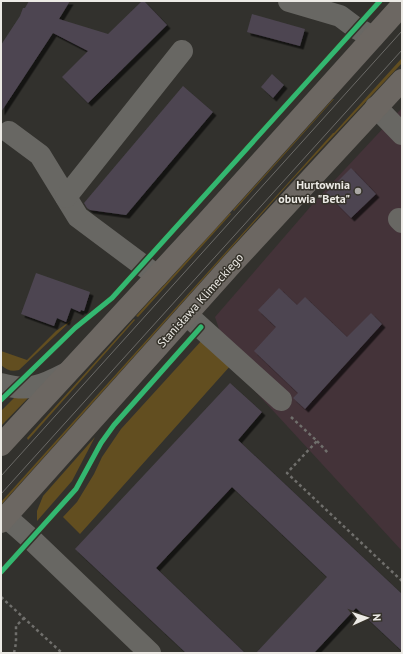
<svg xmlns="http://www.w3.org/2000/svg" width="403" height="654" font-family="'PT Sans',sans-serif">
  <style>
    .industrial { fill: #443339 }
    .green { fill: #624e20 }
    .building { fill: #4d4551; filter: url(#shadow) }
    .lines { fill: none; stroke-linecap: round; stroke-linejoin: round }
    .path { stroke: #706f6c; stroke-width: 2.5; stroke-dasharray: 3 3; stroke-linecap: butt }
    .minor { stroke: #686763; stroke-width: 22 }
    .major { stroke: #6c6762; stroke-width: 22 }
    .tram { stroke: #6b6a67; stroke-width: 1 }
    .cycleway-casing { stroke: #35322a; stroke-width: 8 }
    .cycleway { stroke: #33b770; stroke-width: 5 }
    .poi-dot { fill: #aba9a5; stroke: #35322a; stroke-width: 1.5 }
    .labels { text-anchor: middle; dominant-baseline: central; stroke-width: 3; stroke-linejoin: round; paint-order: stroke }
    .poi-label { font-size: 12px; font-weight: bold; fill: #eceae5; stroke: #35322a; text-anchor: end }
    .street-label { font-size: 12px; fill: #eceae5; stroke: #35322a }
  </style>
  <defs>
    <filter id="shadow"><feDropShadow dx="3.5" dy="3.5" stdDeviation="0" flood-color="#0009"/></filter>
  </defs>
  <rect width="100%" height="100%" fill="#32312d"/>
  <!-- industrial -->
  <polygon class="industrial" points="402,108 402,551 231,365 215,317 318,198"/>
  <!-- green -->
  <g class="green">
    <polygon points="402,58 402,63 292,180 1,505 1,502 333,133 334,133"/>
    <polygon points="333,99 334,99 234,211 233,210"/>
    <polygon points="230,213 231,214 138,317 136,316"/>
    <path d="M 73,319 L 19,370 C 11,372 7,370 1,365 L 1,351 L 27,360 L 56,331 Z"/>
    <polygon points="134,319 135,320 28,440 27,438"/>
    <polygon points="203,339 231,365 80,534 63,517 77,502 94,474 102,457 121,429"/>
    <polygon points="29,397 1,426 1,411 14,398"/>
    <polygon points="95,437 72,481 37,521 37,511 43,496"/>
  </g>
  <!-- building -->
  <g class="building">
    <polygon points="29,1 70,1 59,19 108,34 142,1 144,1 167,25 88,103 62,77 88,51 53,33 1,112 1,45 20,16 23,8 25,8"/>
    <polygon points="252,14 305,29 300,46 247,32"/>
    <polygon points="272,74 284,85 273,98 261,87"/>
    <polygon points="183,86 213,112 126,215 90,210 87,208 84,203"/>
    <polygon points="351,168 376,194 351,218 326,193"/>
    <polygon points="36,273 90,292 84,311 81,310 80,312 71,308 66,322 57,318 54,326 21,314"/>
    <polygon points="279,288 297,305 305,297 347,337 371,313 382,324 305,409 293,398 298,393 254,351 276,327 258,310"/>
    <polygon points="230,383 262,412 238,440 402,594 402,651 356,608 314,653 256,653 327,577 232,487 156,568 245,653 186,653 75,549"/>
  </g>
  <g class="lines">
    <!-- path -->
    <g class="path">
      <polyline points="291,417 317,441 287,473 402,581"/>
      <polyline points="317,441 328,453"/>
      <polyline points="1,597 62,653"/>
      <polyline points="14,653 16,643 16,626 24,618"/>
    </g>
    <!-- minor -->
    <g class="minor">
      <polyline points="289,1 340,16 356,28 373,37"/>
      <polyline points="376,107 402,134"/>
      <polyline points="9,132 40,155 78,217 157,276"/>
      <polyline points="66,197 182,51"/>
      <polyline points="399,219 402,222"/>
      <polyline points="187,315 281,400"/>
      <path d="M 1,384 C 29,392 42,386 67,373"/>
      <polyline points="6,517 31,539 150,653"/>
    </g>
    <!-- major -->
    <g class="major">
      <polyline points="1,445 204,225 402,5"/>
      <polyline points="1,522 232,264 402,80"/>
    </g>
    <!-- tram -->
    <g class="tram">
      <polyline points="1,476 402,31"/>
      <polyline points="1,494 402,50"/>
    </g>
    <defs>
      <g id="cycleway">
        <polyline points="1,400 75,328 112,298 380,1"/>
        <polyline points="1,572 76,489 101,443 114,425 201,327"/>
      </g>
    </defs>
    <!-- cycleway casing -->
    <use href="#cycleway" class="cycleway-casing"/>
    <!-- cycleway -->
    <use href="#cycleway" class="cycleway"/>
  </g>
  <!-- markers -->
  <circle class="poi-dot" cx="358" cy="191" r="4"/>
  <g class="labels">
    <!-- poi labels -->
    <g class="poi-label">
      <text x="350" y="184">Hurtownia<tspan x="350" dy="14">obuwia "Beta"</tspan></text>
    </g>
    <!-- street labels -->
    <g class="street-label">
      <text transform="translate(200 300) rotate(-48)">Stanisława Klimeckiego</text>
    </g>
  </g>
  <!-- border -->
  <rect width="403" height="654" fill="none" stroke="#eceae5" stroke-width="4"/>
  <!-- north arrow -->
  <g transform="translate(367 618) rotate(87)" stroke="#35322a" stroke-width="3" paint-order="stroke">
  <path d="M0-3L7 15L0 10L-7 15Z" fill="#eceae5"/>
  <text y="-6" font-size="11" font-weight="bold" text-anchor="middle" fill="#eceae5">N</text>
  </g>
</svg>
